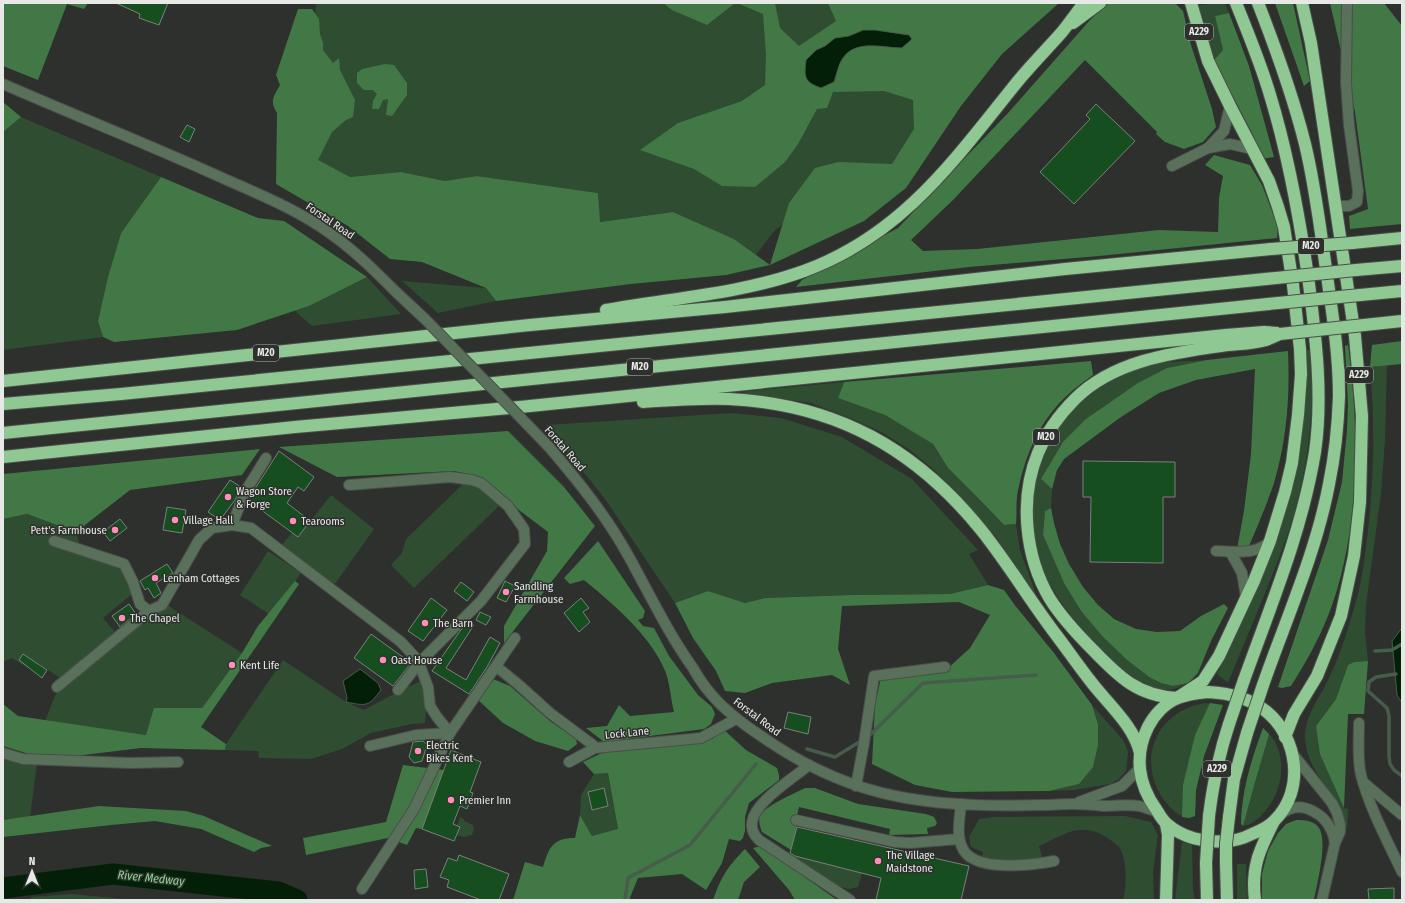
<svg xmlns="http://www.w3.org/2000/svg" width="1405" height="903" font-family="'Fira Sans Condensed',sans-serif">
  <style>
    .green { fill: #2f4d31 }
    .forest { fill: #417846 }
    .water { fill: #031f07; stroke: #475c4a }
    .lines { fill: none; stroke-linecap: round; stroke-linejoin: round }
    .stream { stroke: #475c4a; stroke-width: 3.5 }
    .river { stroke: #031f07; stroke-width: 21 }
    .building { fill: #164e1f; stroke: #7c7f7c }
    .minor-casing { stroke: #4b4e4b; stroke-width: 12 }
    .highway-casing { stroke: #4b4e4b; stroke-width: 14 }
    .minor { stroke: #59705a; stroke-width: 10 }
    .highway { stroke: #8fc892; stroke-width: 12 }
    .minor-bridge-casing { stroke: #4b4e4b; stroke-width: 12; stroke-linecap: butt }
    .highway-bridge-casing { stroke: #4b4e4b; stroke-width: 14; stroke-linecap: butt }
    .minor-bridge { stroke: #59705a; stroke-width: 10 }
    .highway-bridge { stroke: #8fc892; stroke-width: 12 }
    .poi-dot { fill: #ff8eba; stroke: #2d302d; stroke-width: 1.5 }
    .labels { text-anchor: middle; dominant-baseline: central; stroke-width: 3; stroke-linejoin: round; paint-order: stroke }
    .shield { fill: #2d302d; stroke: #afb2af; stroke-width: 1 }
    .shield-label { font-size: 10px; font-weight: bold; fill: #e7e9e7 }
    .street-label { font-size: 11px; fill: #e7e9e7; stroke: #2d302d }
    .poi-label { font-size: 11px; fill: #e7e9e7; stroke: #2d302d; text-anchor: start }
    .water-label { font-size: 12px; font-style: italic; fill: #89d78f; stroke: #2d302d }
  </style>
  <rect width="100%" height="100%" fill="#2d302d"/>
  <!-- green -->
  <g class="green">
    <polygon points="316,3 1017,3 892,182 797,215 775,230 756,255 734,239 673,212 599,222 598,193 477,176 445,181 401,172 350,177 317,160 311,82"/>
    <polygon points="1218,3 1225,3 1229,13 1215,16 1223,50 1214,60 1211,54 1198,5"/>
    <polygon points="21,117 161,177 121,233 108,277 98,321 103,337 3,350 3,132"/>
    <polygon points="367,277 401,314 312,326 295,311 309,306"/>
    <polygon points="402,281 486,288 496,301 438,313"/>
    <path d="M 1304,350 L 1310,350 C 1316,406 1307,477 1289,530 C 1271,582 1248,633 1228,683 L 1217,674 L 1265,563 L 1294,479 L 1303,424 L 1306,381 Z"/>
    <path d="M 1207,360 L 1167,368 L 1041,479 L 1052,489 L 1051,508 L 1045,511 L 1043,535 L 1064,583 L 1081,611 L 1102,636 L 1127,660 L 1149,677 L 1161,683 L 1173,686 L 1188,683 C 1183,685 1178,688 1174,689 C 1144,695 1116,665 1098,646 C 1072,618 1053,596 1039,560 C 1023,515 1035,462 1061,424 C 1079,398 1120,372 1150,365 C 1168,361 1189,361 1207,360 Z"/>
    <path d="M 1387,365 L 1385,440 L 1381,494 L 1366,605 L 1365,633 L 1368,661 L 1354,662 L 1348,665 L 1336,699 L 1316,726 L 1344,808 L 1348,809 L 1347,830 C 1344,824 1343,816 1340,810 C 1328,785 1306,767 1305,737 C 1305,719 1314,705 1323,690 C 1328,680 1333,670 1337,660 C 1344,643 1349,625 1354,608 C 1362,583 1365,556 1368,530 C 1374,476 1375,421 1370,367 Z"/>
    <polygon points="844,382 838,398 885,415 933,444 948,468 979,499 1004,525 1016,524 1020,550 1037,597 996,537 963,499 932,468 907,448 881,432 855,420 811,403 739,392"/>
    <polygon points="732,413 781,418 842,437 912,479 978,550 969,554 988,585 950,594 851,595 765,598 745,603 708,591 675,603 605,499 546,425"/>
    <polygon points="465,482 480,485 500,505 414,588 391,565 402,553 406,539"/>
    <polygon points="331,495 374,529 332,588 278,549 292,533 298,537"/>
    <polygon points="27,514 76,532 80,546 120,569 126,577 132,594 103,618 115,632 60,678 35,661 28,668 12,658 3,662 3,519"/>
    <polygon points="268,551 301,573 272,616 240,595"/>
    <polygon points="167,605 242,653 202,708 182,709 146,735 45,721 58,688 150,614 162,611"/>
    <polygon points="283,660 346,702 364,710 403,689 421,681 427,696 425,723 412,724 371,733 342,749 311,759 259,758 258,751 225,750 226,744"/>
    <path d="M 1204,703 L 1223,705 L 1204,756 L 1196,790 L 1195,816 C 1184,820 1175,813 1168,805 C 1135,766 1152,713 1204,703 Z"/>
    <polygon points="1092,705 1124,741 1128,752 1126,771 1119,779 1110,784 1074,790 1049,791 1079,784 1098,724"/>
    <path d="M 1263,728 C 1293,752 1283,800 1255,821 C 1251,824 1246,827 1241,824 C 1242,789 1251,761 1263,728 Z"/>
    <polygon points="3,758 37,763 30,817 3,820"/>
    <polygon points="608,773 618,830 592,836 580,815 581,795 594,774"/>
    <path d="M 1125,816 L 1151,822 L 1158,835 L 1153,872 L 1154,900 L 1123,900 C 1127,884 1127,863 1120,848 C 1118,846 1116,844 1113,842 C 1102,834 1093,829 1079,830 C 1065,831 1052,841 1039,846 L 1042,857 L 1018,861 L 986,858 L 982,856 L 983,852 L 971,847 L 969,837 L 979,819 L 993,817 Z"/>
    <polygon points="460,817 464,819 464,821 473,825 474,829 472,835 463,837 457,835 460,827 457,826"/>
    <polygon points="1182,842 1192,845 1193,891 1195,900 1175,900"/>
    <polygon points="790,855 862,873 858,887 849,889 840,887"/>
    <polygon points="1237,864 1246,864 1247,900 1237,900"/>
    <polygon points="72,894 135,900 32,900 30,897"/>
  </g>
  <!-- forest -->
  <g class="forest">
    <polygon points="3,3 88,3 84,9 67,4 38,80 3,66"/>
    <polygon points="663,3 735,3 707,25 672,10"/>
    <path d="M 737,3 L 775,3 L 780,28 L 799,46 L 836,21 L 828,3 L 1059,3 L 1002,54 L 961,106 L 906,188 L 864,221 L 770,265 L 726,275 L 631,284 L 496,301 L 486,288 L 422,262 L 390,259 L 348,226 L 276,184 L 277,113 C 269,101 274,96 280,85 L 276,75 L 298,9 L 312,9 L 319,19 L 320,34 L 323,43 L 323,50 L 333,63 L 339,58 L 340,70 L 355,100 L 353,117 L 346,120 L 332,132 L 318,160 L 350,177 L 401,172 L 445,181 L 477,176 L 598,193 L 600,222 L 673,212 L 734,239 L 770,265 L 789,203 L 815,168 L 838,162 L 892,164 L 914,129 L 913,100 L 884,91 L 833,92 L 827,108 L 817,109 L 798,144 L 785,162 L 755,187 L 722,186 L 694,169 L 640,150 L 678,123 L 742,101 L 765,85 L 766,55 L 763,14 Z"/>
    <polygon points="1108,3 1175,3 1183,11 1191,45 1212,109 1216,127 1203,142 1184,149 1165,142 1156,134 1157,132 1085,60 953,200 911,240 923,251 977,249 1159,230 1218,232 1219,198 1223,176 1205,165 1214,155 1250,165 1262,185 1278,227 1277,238 1099,256 969,267 796,287 802,280 898,228 1008,113 1090,20"/>
    <polygon points="1275,3 1293,3 1310,81 1304,86"/>
    <polygon points="1330,3 1384,3 1402,26 1402,224 1350,229 1349,216 1368,209 1355,112"/>
    <polygon points="1229,13 1249,66 1274,157 1262,159 1253,135 1214,60 1223,50 1215,16"/>
    <polygon points="385,64 394,65 407,83 407,95 392,116 386,115 388,99 383,100 379,109 372,109 373,101 377,94 373,90 364,90 357,83 357,73 362,69"/>
    <polygon points="3,102 21,117 3,132"/>
    <polygon points="161,177 258,218 284,221 367,277 309,306 237,330 114,342 103,337 98,321 108,277 121,233"/>
    <polygon points="1402,341 1402,364 1370,367 1372,345"/>
    <path d="M 1348,345 C 1360,431 1360,535 1328,616 C 1318,641 1305,664 1291,686 L 1282,688 L 1278,687 L 1328,540 L 1342,482 L 1347,430 L 1348,404 L 1345,346 Z"/>
    <path d="M 1288,351 C 1290,396 1287,439 1274,483 C 1267,504 1258,525 1249,546 L 1237,549 L 1244,511 L 1251,454 L 1255,369 L 1196,380 L 1159,393 L 1121,417 L 1064,459 L 1057,470 L 1052,489 L 1041,479 L 1063,442 L 1086,419 L 1138,383 L 1167,368 L 1207,360 Z"/>
    <path d="M 1091,361 L 1093,375 C 1080,384 1067,394 1056,407 C 1034,432 1023,464 1017,496 C 1016,505 1017,515 1016,524 L 1004,525 L 979,499 L 948,468 L 933,444 L 885,415 L 838,398 L 844,382 Z"/>
    <polygon points="508,431 564,487 595,526 504,643 504,626 547,551 548,532 507,501 476,476 454,471 337,477 279,447"/>
    <polygon points="260,449 242,475 130,490 76,532 27,514 3,519 3,474"/>
    <polygon points="1051,508 1054,523 1060,544 1069,564 1083,587 1098,605 1114,619 1136,629 1157,632 1180,631 1201,616 1224,604 1228,608 1211,641 1198,673 1188,683 1173,686 1161,683 1149,677 1127,660 1102,636 1081,611 1064,583 1043,535 1045,511"/>
    <path d="M 598,541 L 645,611 L 643,618 L 638,620 L 643,626 L 654,628 L 669,656 L 698,695 L 712,707 L 715,714 L 711,724 L 704,729 L 604,742 L 586,728 L 607,726 L 619,705 L 630,716 L 674,712 C 671,700 670,685 666,673 C 651,635 614,605 584,580 L 570,584 L 564,578 Z"/>
    <polygon points="295,581 299,584 201,727 226,744 225,750 141,748 67,757 29,754 3,746 3,704 18,716 146,735 154,708 202,708 242,653 258,626"/>
    <polygon points="988,585 1004,590 1014,604 1054,653 1092,705 1098,724 1098,745 1093,767 1079,784 1049,791 952,792 915,785 872,764 875,705 881,678 946,670 970,648 990,615 959,602 842,606 838,649 850,685 832,675 772,683 745,693 725,691 716,671 693,638 675,603 708,591 745,603 765,598 851,595 950,594"/>
    <polygon points="1368,661 1364,714 1348,714 1344,808 1320,754 1316,726 1336,699 1348,665 1354,662"/>
    <polygon points="493,679 510,686 550,721 576,739 577,744 568,751 535,741 503,723 477,699"/>
    <polygon points="1210,703 1223,705 1204,756 1196,790 1195,816 1189,818 1182,817 1183,785 1195,735"/>
    <path d="M 1263,728 L 1269,734 L 1253,789 L 1243,826 L 1241,824 C 1242,789 1251,761 1263,728 Z"/>
    <path d="M 723,729 L 746,750 L 777,768 L 779,775 L 779,780 L 749,803 L 745,817 L 745,831 L 743,838 L 740,841 L 729,839 L 722,863 L 706,890 L 682,874 L 638,878 L 629,900 L 513,900 L 525,862 L 543,867 C 549,848 552,838 575,838 L 580,815 L 592,836 L 618,829 L 608,773 L 594,774 L 583,762 L 606,751 L 712,739 Z"/>
    <polygon points="403,765 444,770 422,829 416,828 407,845 388,838 306,855 303,838 386,822"/>
    <path d="M 805,788 L 815,788 L 858,804 L 926,814 L 934,817 L 937,823 L 935,826 L 927,828 L 928,834 L 889,835 L 890,829 L 799,807 L 795,824 L 797,826 L 791,850 L 762,832 C 760,827 758,821 760,816 C 763,807 795,793 805,788 Z"/>
    <polygon points="99,806 186,811 204,816 272,846 261,848 254,852 201,829 155,821 111,825 3,837 3,820"/>
    <path d="M 1296,820 C 1304,820 1314,820 1319,828 C 1328,842 1317,884 1314,900 L 1262,900 L 1262,874 L 1268,851 L 1278,833 L 1286,824 Z"/>
    <polygon points="761,846 837,900 795,900 789,890 753,848"/>
    <path d="M 745,849 L 760,867 L 744,882 L 738,900 L 713,900 C 721,877 728,866 745,849 Z"/>
  </g>
  <!-- water -->
  <g class="water">
    <path d="M 863,30 L 875,30 L 909,35 L 912,39 L 902,48 C 883,48 856,39 843,58 C 838,65 837,74 834,82 L 821,88 C 804,82 804,77 806,60 L 816,50 L 825,46 L 835,38 L 849,36 Z"/>
    <polygon points="1402,628 1402,703 1397,695 1392,641"/>
    <path d="M 360,669 L 378,683 L 381,690 C 368,707 367,706 346,702 L 347,698 L 343,681 Z"/>
  </g>
  <g class="lines">
    <!-- stream -->
    <g class="stream">
      <polyline points="1375,651 1392,650 1402,644"/>
      <polyline points="1396,674 1376,677 1369,682 1368,691 1387,708 1389,716 1389,756 1390,764 1394,770 1402,776"/>
      <polyline points="869,736 923,683 1036,675"/>
      <polyline points="807,749 835,757 861,741"/>
      <polyline points="625,900 628,878 690,845 756,764"/>
    </g>
    <!-- river -->
    <polyline class="river" points="3,888 113,874 278,892 297,900"/>
  </g>
  <!-- building -->
  <g class="building">
    <polygon points="116,3 168,3 159,25 139,18 140,14"/>
    <polygon points="1096,104 1135,141 1074,204 1040,172 1090,119 1086,115"/>
    <polygon points="187,125 195,129 189,142 180,137"/>
    <polygon points="279,451 314,477 304,491 298,487 287,503 310,521 298,537 249,501 251,495"/>
    <polygon points="1083,461 1175,462 1175,497 1163,497 1163,563 1090,562 1091,497 1083,497"/>
    <polygon points="230,480 241,487 235,500 220,520 208,512"/>
    <polygon points="167,507 186,510 182,533 163,530"/>
    <polygon points="120,519 127,528 110,541 103,532"/>
    <polygon points="167,564 173,573 156,583 161,593 154,598 148,588 145,590 140,581"/>
    <polygon points="505,581 515,586 506,602 497,598"/>
    <polygon points="461,582 474,592 467,601 454,591"/>
    <polygon points="431,598 447,610 423,641 408,631"/>
    <polygon points="581,598 589,608 583,612 590,622 579,632 564,613"/>
    <polygon points="129,604 136,614 120,627 112,616"/>
    <polygon points="480,612 491,617 486,625 476,620"/>
    <polygon points="469,622 474,625 446,668 466,680 490,637 500,643 487,667 469,694 432,671 460,631"/>
    <polygon points="371,634 411,663 393,686 354,658"/>
    <polygon points="23,654 47,670 42,678 19,660"/>
    <polygon points="788,712 811,717 808,734 784,728"/>
    <polygon points="423,741 427,745 422,761 414,763 409,757 413,742"/>
    <polygon points="451,750 481,762 470,792 473,793 467,809 460,806 453,824 460,827 454,841 422,829"/>
    <polygon points="604,788 608,806 592,810 588,792"/>
    <polygon points="797,827 969,866 961,900 876,900 881,878 795,856 790,853"/>
    <polygon points="459,855 509,874 499,900 481,900 447,887 449,880 440,877 448,858 457,861"/>
    <polygon points="426,869 428,887 415,889 414,870"/>
    <polygon points="1394,888 1394,900 1369,900 1368,889"/>
  </g>
  <g class="lines">
    <defs>
      <g id="minor">
        <path d="M 3,84 C 74,115 147,144 218,176 C 256,193 297,209 331,234 C 355,251 376,272 396,292"/>
        <polyline points="1208,148 1224,131 1230,106"/>
        <polyline points="1172,166 1208,148 1230,144 1252,149"/>
        <polyline points="1336,206 1349,206 1357,202 1358,191 1349,125 1346,83 1347,3"/>
        <path d="M 549,447 C 579,482 607,517 629,557 C 650,595 668,633 693,668 C 698,677 704,686 711,694 C 725,711 743,724 761,736 C 805,767 853,789 906,798 C 951,806 997,806 1042,805 C 1053,805 1063,804 1073,804 C 1084,804 1094,805 1104,806 C 1116,806 1128,804 1139,806 C 1146,808 1152,810 1158,812"/>
        <polyline points="349,485 450,477 472,480 481,483 508,506 524,529 525,544 481,601 419,663 428,687 430,706 437,717 450,733"/>
        <polyline points="232,525 245,492 266,458"/>
        <polyline points="54,541 124,564 133,582 140,604 149,611 162,605 199,540 212,528 232,525 251,528 401,642 414,656 419,663 398,690"/>
        <path d="M 1216,551 C 1235,551 1255,556 1270,541"/>
        <polyline points="1231,553 1242,573 1246,597"/>
        <polyline points="497,667 519,685 550,713 593,745 595,748"/>
        <polyline points="57,687 149,611"/>
        <path d="M 1359,723 C 1359,740 1357,758 1361,775 C 1369,807 1388,842 1402,872"/>
        <polyline points="370,746 416,735 450,733"/>
        <polyline points="3,753 23,759 130,763 178,762"/>
        <polyline points="1292,753 1332,803 1337,813 1340,824 1340,832 1335,843 1322,900"/>
        <polyline points="569,762 595,748 701,738 736,719"/>
        <path d="M 809,765 C 794,778 750,804 752,826 C 752,832 755,836 759,840 L 850,900"/>
        <polyline points="1363,782 1402,815"/>
        <polyline points="856,786 864,743 874,676 945,667"/>
        <polyline points="1079,802 1122,786 1139,769"/>
        <path d="M 961,804 C 960,817 956,834 962,847 C 972,873 1032,865 1054,861"/>
        <path d="M 1281,814 C 1284,812 1287,810 1290,809 C 1305,803 1324,815 1330,828 C 1333,832 1334,838 1335,843"/>
        <polyline points="796,820 895,842 910,843 959,839"/>
        <polyline points="362,889 414,809 450,733 515,638"/>
      </g>
      <g id="highway">
        <path d="M 1191,3 L 1208,61 L 1230,106 L 1269,181 L 1278,207 L 1284,227 L 1293,285 L 1300,349 L 1301,374 L 1298,415 L 1292,463 L 1285,492 L 1270,541 L 1254,581 L 1219,656 L 1203,681 L 1177,698 C 1138,696 1119,677 1093,650 C 1078,635 1062,618 1050,599 C 1025,557 1019,499 1038,453 C 1046,433 1060,414 1075,399 C 1113,361 1171,353 1221,346 C 1235,344 1253,344 1266,340 C 1271,338 1275,336 1280,334"/>
        <path d="M 1236,3 C 1248,33 1261,64 1270,95 C 1289,157 1300,220 1309,284 C 1316,339 1323,397 1315,452 C 1302,531 1271,605 1244,680"/>
        <path d="M 1258,3 C 1276,49 1293,96 1305,144 C 1315,185 1320,227 1326,269 C 1332,311 1339,354 1339,396 C 1338,425 1335,455 1329,484 C 1316,553 1286,619 1263,685"/>
        <polyline points="1073,23 1100,3"/>
        <polyline points="1352,243 1402,238"/>
        <polyline points="1356,270 1402,266"/>
        <polyline points="1360,295 1402,291"/>
        <path d="M 606,310 C 672,298 740,294 804,271 C 903,235 955,159 1018,81 C 1032,64 1048,48 1062,32 C 1070,22 1077,12 1084,3"/>
        <polyline points="1364,325 1402,321"/>
        <polyline points="3,381 530,325 725,307 1065,269 1271,249"/>
        <path d="M 643,402 C 672,400 700,398 729,399 C 836,404 916,449 982,531 C 1009,565 1031,602 1057,636 C 1069,652 1080,668 1092,683 C 1109,705 1134,726 1140,753"/>
        <polyline points="3,404 121,394 1276,278"/>
        <polyline points="3,433 1278,303"/>
        <polyline points="3,457 295,427 520,407 1226,335 1264,332 1277,333"/>
        <path d="M 1208,692 C 1229,693 1250,698 1267,712 C 1298,738 1305,790 1275,820 C 1269,827 1260,831 1252,834 C 1244,838 1236,841 1226,841 C 1205,843 1183,838 1167,824 C 1162,820 1159,814 1156,809 C 1138,784 1134,755 1148,727 C 1154,715 1165,703 1178,698 C 1188,694 1198,693 1208,692 Z"/>
        <polyline points="1285,737 1294,714 1317,676 1341,616 1354,556 1360,502 1362,416 1355,336 1311,43 1302,3"/>
        <path d="M 1209,816 C 1213,784 1219,754 1229,724"/>
        <polyline points="1229,817 1234,779 1247,733"/>
        <polyline points="1206,863 1207,900"/>
        <polyline points="1226,863 1227,900"/>
        <polyline points="1166,900 1168,835 1166,824"/>
        <path d="M 1255,900 C 1251,868 1259,851 1273,823"/>
      </g>
    </defs>
    <!-- minor casing -->
    <use href="#minor" class="minor-casing"/>
    <!-- highway casing -->
    <use href="#highway" class="highway-casing"/>
    <!-- minor -->
    <use href="#minor" class="minor"/>
    <!-- highway -->
    <use href="#highway" class="highway"/>
    <defs>
      <polyline id="minor-bridge" points="396,292 426,320 549,447"/>
      <g id="highway-bridge">
        <polyline points="1271,249 1352,243"/>
        <polyline points="1276,278 1356,270"/>
        <polyline points="1278,303 1360,295"/>
        <polyline points="1280,334 1364,325"/>
        <polyline points="1229,724 1244,680"/>
        <polyline points="1247,733 1263,685"/>
        <polyline points="1206,863 1209,816"/>
        <polyline points="1226,863 1226,844 1229,817"/>
      </g>
    </defs>
    <!-- minor-bridge casing -->
    <use href="#minor-bridge" class="minor-bridge-casing"/>
    <!-- highway-bridge casing -->
    <use href="#highway-bridge" class="highway-bridge-casing"/>
    <!-- minor-bridge -->
    <use href="#minor-bridge" class="minor-bridge"/>
    <!-- highway-bridge -->
    <use href="#highway-bridge" class="highway-bridge"/>
  </g>
  <!-- markers -->
  <g class="poi-dot">
    <circle cx="228" cy="497" r="4"/>
    <circle cx="175" cy="520" r="4"/>
    <circle cx="293" cy="521" r="4"/>
    <circle cx="115" cy="530" r="4"/>
    <circle cx="155" cy="578" r="4"/>
    <circle cx="506" cy="592" r="4"/>
    <circle cx="122" cy="618" r="4"/>
    <circle cx="425" cy="623" r="4"/>
    <circle cx="383" cy="660" r="4"/>
    <circle cx="232" cy="665" r="4"/>
    <circle cx="418" cy="751" r="4"/>
    <circle cx="451" cy="800" r="4"/>
    <circle cx="878" cy="861" r="4"/>
  </g>
  <g class="labels">
    <!-- shield labels -->
    <g class="shield">
      <rect x="1185" y="24" width="28" height="16" rx="3"/>
      <rect x="1298" y="238" width="26" height="16" rx="3"/>
      <rect x="253" y="345" width="26" height="16" rx="3"/>
      <rect x="627" y="359" width="26" height="16" rx="3"/>
      <rect x="1345" y="367" width="28" height="16" rx="3"/>
      <rect x="1033" y="429" width="26" height="16" rx="3"/>
      <rect x="1203" y="761" width="28" height="16" rx="3"/>
    </g>
    <g class="shield-label">
      <text x="1199" y="32">A229</text>
      <text x="1311" y="246">M20</text>
      <text x="266" y="353">M20</text>
      <text x="640" y="367">M20</text>
      <text x="1359" y="375">A229</text>
      <text x="1046" y="437">M20</text>
      <text x="1217" y="769">A229</text>
    </g>
    <!-- street labels -->
    <g class="street-label">
      <text transform="translate(330 221) rotate(34)">Forstal Road</text>
      <text transform="translate(565 449) rotate(49)">Forstal Road</text>
      <text transform="translate(757 717) rotate(37)">Forstal Road</text>
      <text transform="translate(627 733) rotate(-6)">Lock Lane</text>
    </g>
    <!-- poi labels -->
    <g class="poi-label">
      <text x="236" y="491">Wagon Store<tspan x="236" dy="13">&amp; Forge</tspan></text>
      <text x="183" y="520">Village Hall</text>
      <text x="301" y="521">Tearooms</text>
      <text x="107" y="530" text-anchor="end">Pett's Farmhouse</text>
      <text x="163" y="578">Lenham Cottages</text>
      <text x="514" y="586">Sandling<tspan x="514" dy="13">Farmhouse</tspan></text>
      <text x="130" y="618">The Chapel</text>
      <text x="433" y="623">The Barn</text>
      <text x="391" y="660">Oast House</text>
      <text x="240" y="665">Kent Life</text>
      <text x="426" y="745">Electric<tspan x="426" dy="13">Bikes Kent</tspan></text>
      <text x="459" y="800">Premier Inn</text>
      <text x="886" y="855">The Village<tspan x="886" dy="13">Maidstone</tspan></text>
    </g>
    <!-- water labels -->
    <g class="water-label">
      <text transform="translate(151 878) rotate(6)">River Medway</text>
    </g>
  </g>
  <!-- border -->
  <rect width="1405" height="903" fill="none" stroke="#e7e9e7" stroke-width="8"/>
  <!-- north arrow -->
  <g transform="translate(32 871)" stroke="#2d302d" stroke-width="3" paint-order="stroke">
  <path d="M0-3L7 15L0 10L-7 15Z" fill="#e7e9e7"/>
  <text y="-6" font-size="11" font-weight="bold" text-anchor="middle" fill="#e7e9e7">N</text>
  </g>
</svg>
